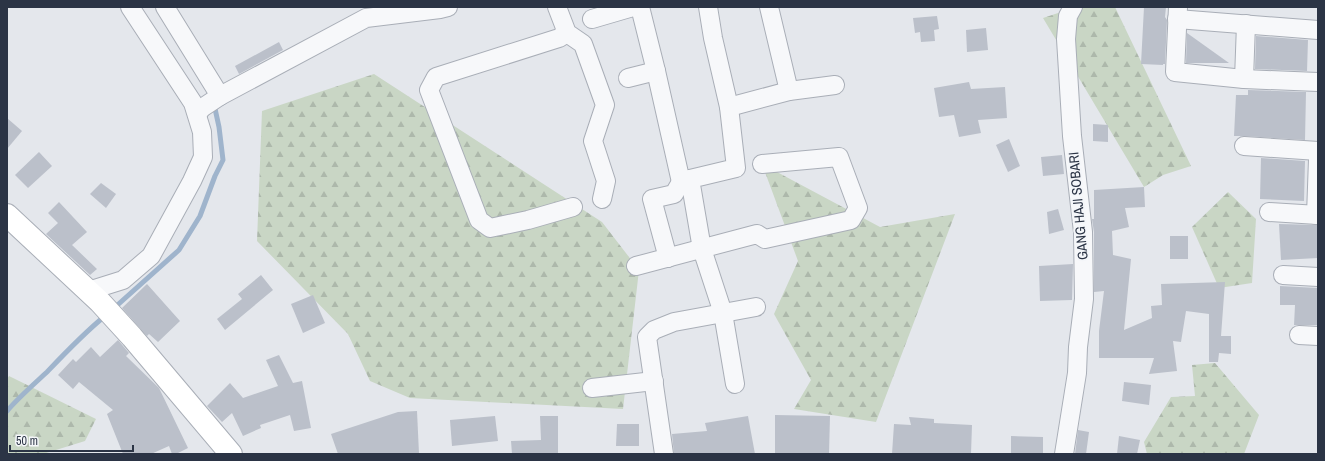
<svg xmlns="http://www.w3.org/2000/svg" width="1325" height="461" font-family="'Archivo Narrow',sans-serif">
  <style>
    .forest { fill: url(#forest-firs) }
    .lines { fill: none; stroke-linecap: round; stroke-linejoin: round }
    .stream { stroke: #9fb4cc; stroke-width: 5 }
    .building { fill: #bbc0ca }
    .minor-casing { stroke: #a9aeb7; stroke-width: 20 }
    .secondary-casing { stroke: #a9aeb7; stroke-width: 24 }
    .minor { stroke: #f7f8fa; stroke-width: 18 }
    .secondary { stroke: #fff; stroke-width: 22 }
    .labels { text-anchor: middle; dominant-baseline: central; stroke-width: 4; stroke-linejoin: round; paint-order: stroke }
    .street-label { font-size: 14px; fill: #2b3445; stroke: #f4f6f9 }
  </style>
  <defs>
    <pattern id="forest-firs" width="22" height="20" patternUnits="userSpaceOnUse"><rect width="22" height="20" fill="#c9d6c5"/><path d="M5 1l3.5 6h-7zM16 11l3.5 6h-7z" fill="#adb8ab"/></pattern>
  </defs>
  <rect width="100%" height="100%" fill="#e4e7ec"/>
  <!-- forest -->
  <g class="forest">
    <polygon points="1076,7 1115,7 1191,166 1163,175 1144,187 1043,18"/>
    <polygon points="374,74 602,222 639,270 623,409 410,398 370,381 348,334 257,241 262,111"/>
    <polygon points="762,164 880,227 955,214 876,422 794,409 811,380 774,314 798,261"/>
    <polygon points="1228,192 1256,219 1252,283 1219,288 1192,227"/>
    <polygon points="1215,363 1259,415 1244,454 1147,454 1144,442 1171,397 1195,396 1192,365"/>
    <polygon points="9,376 96,419 85,441 43,454 7,454 7,379"/>
  </g>
  <g class="lines">
    <!-- stream -->
    <g class="stream">
      <polyline points="113,309 179,250 200,216 215,176 223,160 219,127 214,104"/>
      <path d="M 7,411 C 19,397 33,385 47,372 C 66,352 84,333 105,316"/>
    </g>
  </g>
  <!-- building -->
  <g class="building">
    <polygon points="1144,7 1166,7 1165,17 1167,20 1165,64 1163,64 1163,65 1141,64"/>
    <polygon points="937,16 939,29 934,30 935,41 921,42 920,32 915,33 913,18"/>
    <polygon points="986,28 988,50 967,52 966,30"/>
    <polygon points="1187,33 1229,63 1186,63"/>
    <polygon points="1256,36 1308,40 1307,71 1255,69"/>
    <polygon points="279,42 283,50 239,74 235,66"/>
    <polygon points="969,82 971,89 1005,87 1007,118 978,120 981,133 959,137 954,115 939,117 934,88"/>
    <polygon points="1248,90 1306,92 1305,140 1245,136 1234,136 1236,95 1248,95"/>
    <polygon points="7,118 22,131 7,149"/>
    <polygon points="1093,124 1108,125 1108,142 1093,141"/>
    <polygon points="1009,139 1020,166 1008,172 996,145"/>
    <polygon points="39,152 52,166 28,188 15,175"/>
    <polygon points="1062,155 1064,174 1043,176 1041,157"/>
    <polygon points="1261,158 1305,161 1304,201 1260,199"/>
    <polygon points="101,183 116,194 106,208 90,194"/>
    <polygon points="1144,187 1145,207 1125,208 1129,227 1112,231 1113,255 1131,259 1124,330 1152,318 1151,306 1162,305 1161,284 1225,282 1221,336 1231,336 1231,354 1219,353 1218,362 1209,362 1209,314 1186,311 1181,342 1173,341 1177,371 1149,374 1154,358 1099,358 1099,331 1104,291 1094,292 1094,232 1092,219 1094,219 1094,190"/>
    <polygon points="59,202 87,232 72,245 97,269 90,275 46,234 58,223 48,213"/>
    <polygon points="1058,209 1064,230 1049,234 1047,212"/>
    <polygon points="1279,224 1318,225 1318,258 1281,260"/>
    <rect x="1170" y="236" width="18" height="23"/>
    <polygon points="1073,264 1072,300 1040,301 1039,266"/>
    <polygon points="261,275 273,290 225,330 217,319 242,299 238,294"/>
    <polygon points="147,284 180,321 158,342 149,334 147,336 122,308"/>
    <polygon points="1280,286 1318,288 1318,325 1294,325 1295,305 1280,305"/>
    <polygon points="313,295 325,323 303,333 291,304"/>
    <polygon points="118,340 129,353 126,356 159,388 188,448 176,454 172,454 169,446 151,454 123,454 107,414 113,410 79,382 73,389 58,375 73,359 76,362 91,347 100,357"/>
    <polygon points="279,355 293,383 302,381 311,428 294,431 290,415 260,425 261,428 243,436 232,413 222,422 207,406 230,383 243,398 278,386 266,360"/>
    <polygon points="1124,382 1151,385 1149,405 1122,401"/>
    <polygon points="417,411 419,454 338,454 331,434 398,412"/>
    <polygon points="775,415 830,416 829,454 775,454"/>
    <polygon points="495,416 498,441 452,446 450,420"/>
    <polygon points="540,416 558,416 558,454 512,454 511,441 541,440"/>
    <polygon points="748,416 755,454 674,454 672,434 707,431 705,423"/>
    <polygon points="909,417 934,419 934,423 972,425 971,454 892,454 894,424 911,425"/>
    <polygon points="617,424 639,424 639,446 616,446"/>
    <polygon points="1078,430 1089,432 1086,454 1075,454"/>
    <polygon points="1011,436 1043,437 1043,454 1011,454"/>
    <polygon points="1119,436 1140,440 1137,454 1117,454"/>
  </g>
  <g class="lines">
    <defs>
      <g id="minor">
        <polyline points="165,7 220,96"/>
        <polyline points="557,7 567,33 583,44 605,105 593,141 606,181 602,199"/>
        <polyline points="640,7 656,71 681,182"/>
        <polyline points="708,7 713,38 729,107 736,168 690,179 702,249 723,313 735,384"/>
        <polyline points="769,7 789,91"/>
        <polyline points="1178,7 1175,72 1244,79 1318,82"/>
        <polyline points="592,19 633,7"/>
        <polyline points="1177,19 1318,30"/>
        <polyline points="567,33 559,38 436,77 429,90 479,220 490,228 528,220 573,207"/>
        <polyline points="628,78 656,71"/>
        <polyline points="1244,79 1246,24"/>
        <polyline points="729,107 789,91 835,85"/>
        <polyline points="197,114 202,108 220,96 366,18 440,9 448,7"/>
        <polyline points="1244,146 1318,151"/>
        <polyline points="1269,212 1318,215"/>
        <polyline points="1316,215 1318,159"/>
        <polyline points="668,258 652,199 674,194 681,182 690,179"/>
        <polyline points="636,266 757,234 765,239 851,220 858,208 839,157 762,164"/>
        <polyline points="1283,275 1318,277"/>
        <polyline points="88,291 123,280 151,256 192,181 203,157 202,132 193,103 130,7"/>
        <polyline points="1299,335 1318,336"/>
        <polyline points="592,388 654,381"/>
        <polyline points="664,454 647,337 654,330 674,322 756,307"/>
        <polyline points="1064,454 1077,373 1078,347 1084,299 1083,232 1072,136 1066,39 1068,16 1073,7"/>
      </g>
      <polyline id="secondary" points="7,215 100,302 132,337 231,454"/>
    </defs>
    <!-- minor casing -->
    <use href="#minor" class="minor-casing"/>
    <!-- secondary casing -->
    <use href="#secondary" class="secondary-casing"/>
    <!-- minor -->
    <use href="#minor" class="minor"/>
    <!-- secondary -->
    <use href="#secondary" class="secondary"/>
  </g>
  <g class="labels">
    <!-- street labels -->
    <g class="street-label">
      <text transform="translate(1078 206) rotate(-95)">GANG HAJI SOBARI</text>
    </g>
  </g>
  <!-- border -->
  <rect width="1325" height="461" fill="none" stroke="#2b3445" stroke-width="16"/>
  <!-- scale -->
  <path d="M10 445v6h123v-6" fill="none" stroke="#2b3445" stroke-width="2"/>
  <text x="16" y="445" font-size="12" fill="#2b3445" stroke="#f4f6f9" stroke-width="3" paint-order="stroke">50 m</text>
</svg>
